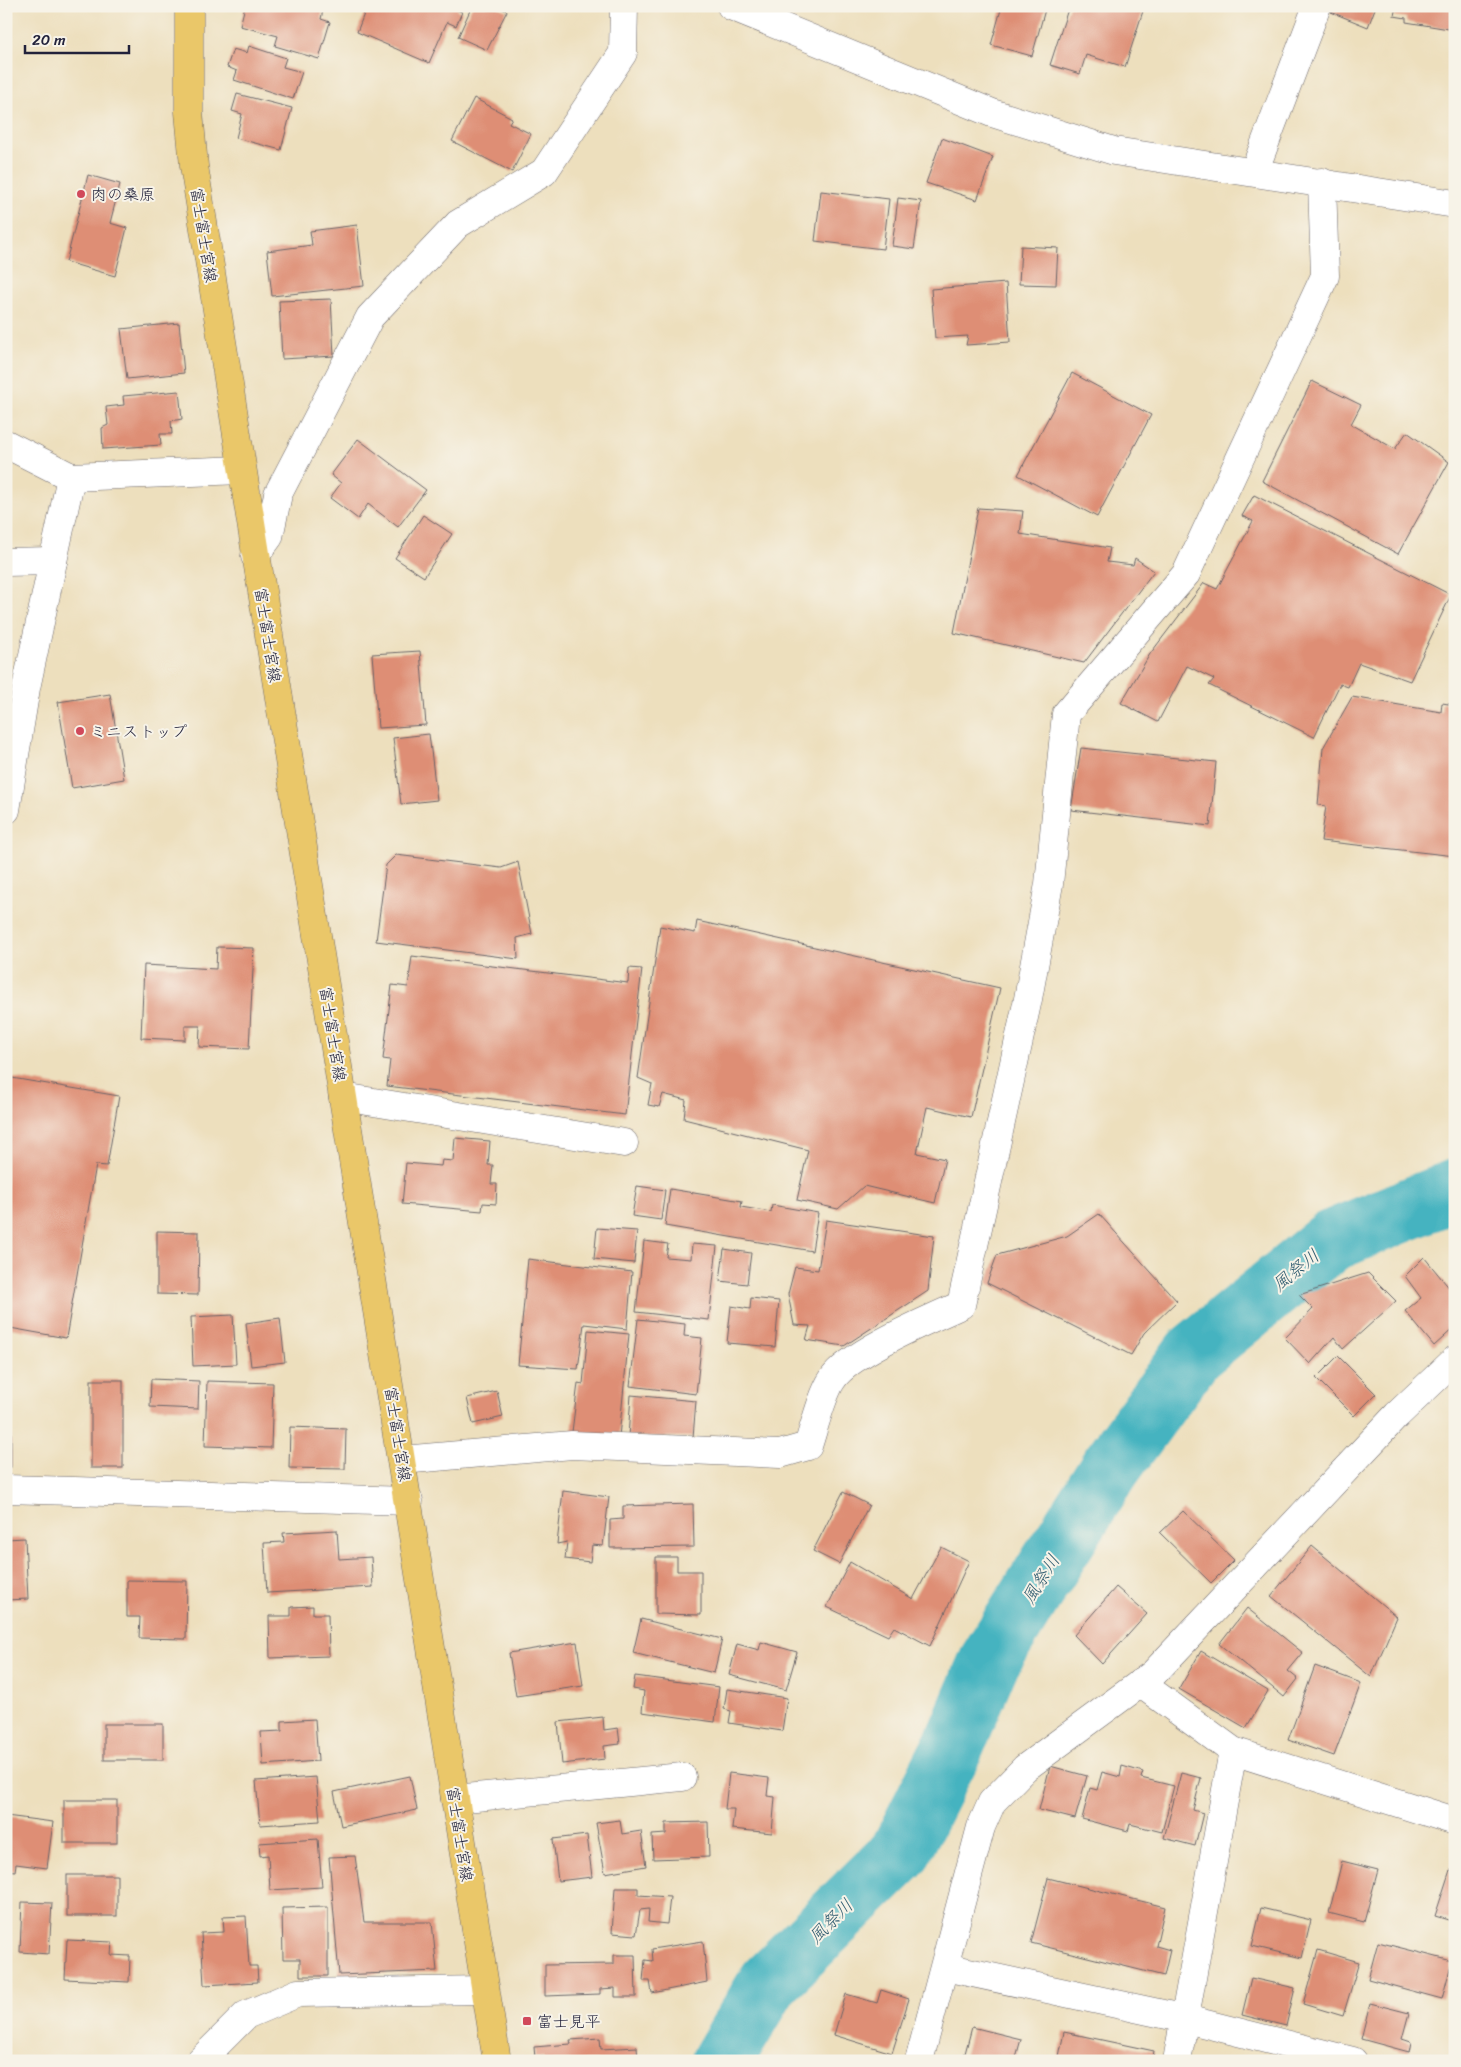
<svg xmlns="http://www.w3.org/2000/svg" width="1461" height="2067" font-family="Sriracha,'Klee One',sans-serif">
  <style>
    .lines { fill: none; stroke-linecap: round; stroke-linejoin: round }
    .river { stroke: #45b3c0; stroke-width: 62 }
    .building { fill: #de8e75 }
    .minor-casing { stroke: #696468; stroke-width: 29 }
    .major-casing { stroke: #696468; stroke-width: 29 }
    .minor { stroke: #fff; stroke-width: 28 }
    .major { stroke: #eac769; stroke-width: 28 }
    .poi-dot { fill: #d1495b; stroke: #f7f3e8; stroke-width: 2 }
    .labels { text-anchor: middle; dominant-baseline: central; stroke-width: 4; stroke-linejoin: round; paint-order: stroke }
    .poi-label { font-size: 16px; fill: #22223b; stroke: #f7f3e8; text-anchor: start }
    .street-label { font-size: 16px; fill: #22223b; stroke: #f7f3e8 }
    .water-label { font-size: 18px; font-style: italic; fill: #305c70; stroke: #f7f3e8 }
  </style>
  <rect width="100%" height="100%" fill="#f7f3e8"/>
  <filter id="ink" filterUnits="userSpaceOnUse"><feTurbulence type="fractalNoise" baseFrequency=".02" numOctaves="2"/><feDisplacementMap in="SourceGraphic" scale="10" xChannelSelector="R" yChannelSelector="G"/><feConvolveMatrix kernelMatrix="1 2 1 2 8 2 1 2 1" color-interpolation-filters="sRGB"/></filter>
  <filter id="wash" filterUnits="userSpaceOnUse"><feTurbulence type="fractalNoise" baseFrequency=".0096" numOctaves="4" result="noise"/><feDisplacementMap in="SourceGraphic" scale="20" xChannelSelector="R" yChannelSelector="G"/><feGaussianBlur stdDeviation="1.12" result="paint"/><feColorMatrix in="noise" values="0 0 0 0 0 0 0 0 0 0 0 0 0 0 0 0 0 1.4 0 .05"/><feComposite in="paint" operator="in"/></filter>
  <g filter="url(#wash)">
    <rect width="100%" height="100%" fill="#eddfbd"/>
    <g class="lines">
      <!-- river -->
      <polyline class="river" points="722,2061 769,1982 899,1854 953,1747 989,1662 1110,1468 1193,1354 1331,1241 1455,1190"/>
    </g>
    <g id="blocks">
      <!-- building -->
      <g class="building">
        <polygon points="245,6 324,6 321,19 330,22 319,59 275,46 278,36 240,26"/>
        <polygon points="367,6 381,9 382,6 459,6 457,10 462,12 456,26 447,22 429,63 357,32"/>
        <polygon points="472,6 496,6 507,11 487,50 458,37"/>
        <polygon points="1002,6 1046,6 1032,56 991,45"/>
        <polygon points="1069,6 1127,6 1143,11 1125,67 1086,55 1080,74 1050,65"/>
        <polygon points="1333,6 1376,6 1368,27 1331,12"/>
        <polygon points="1396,6 1455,6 1455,30 1406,22 1406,18 1394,16"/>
        <polygon points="249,46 286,58 283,67 302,72 293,99 234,80 237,71 227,67 233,49 247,53"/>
        <polygon points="237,94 292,108 281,150 236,138 242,114 232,111"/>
        <polygon points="474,98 512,118 509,123 531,134 512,172 452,141"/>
        <polygon points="942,138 993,157 977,200 926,183"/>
        <polygon points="88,175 120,184 110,223 127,228 115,276 66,262"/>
        <polygon points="821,191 889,199 883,249 815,241"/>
        <polygon points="898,198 921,201 914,249 892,246"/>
        <polygon points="357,225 364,286 272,296 267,251 312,245 310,231"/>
        <polygon points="1021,246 1058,248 1056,285 1019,284"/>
        <polygon points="1006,283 1010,342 966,345 968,336 935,338 931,289"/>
        <polygon points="331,299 334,356 282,359 279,301"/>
        <polygon points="179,323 184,373 127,379 121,329"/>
        <polygon points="1072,373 1151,415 1097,517 1018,475"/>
        <polygon points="1312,381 1361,405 1351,424 1395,449 1407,432 1449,462 1398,554 1262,481"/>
        <polygon points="179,391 182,419 171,421 172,434 160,434 161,445 103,449 102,428 108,425 106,407 124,405 123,396"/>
        <polygon points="358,439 426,490 398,527 368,504 358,519 330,498 341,483 331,475"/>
        <polygon points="1254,495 1451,595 1410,681 1359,663 1348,687 1340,684 1314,737 1209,685 1214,679 1187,666 1158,722 1121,703 1150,654 1204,583 1217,589 1253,521 1242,516"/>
        <polygon points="978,508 1023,511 1020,534 1110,548 1107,562 1133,565 1135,558 1154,571 1084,663 954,633"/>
        <polygon points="423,515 452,534 424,577 395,558"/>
        <polygon points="420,651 426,725 378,728 372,654"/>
        <polygon points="110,694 124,779 72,788 58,702"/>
        <polygon points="1352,697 1441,712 1442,703 1455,705 1455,856 1321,841 1326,806 1318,805 1323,748"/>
        <polygon points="429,734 437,800 401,804 393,738"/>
        <polygon points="1081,748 1216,762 1210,826 1071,810"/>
        <polygon points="396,855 501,868 518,862 532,934 517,938 518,959 376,941 386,865"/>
        <polygon points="697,921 1000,988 971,1117 927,1107 917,1153 945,1159 935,1203 864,1186 838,1209 797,1200 808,1150 684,1119 686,1100 663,1094 659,1107 648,1105 652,1084 638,1078 660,926 695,933"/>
        <polygon points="217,947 254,948 249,1049 199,1047 200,1026 185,1026 185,1040 141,1038 144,965 216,969"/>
        <polygon points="412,956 628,983 629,968 642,969 625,1115 387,1086 390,1060 383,1059 392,985 408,987"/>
        <polygon points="6,1077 119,1096 107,1166 96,1165 66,1338 10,1328 6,1342"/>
        <polygon points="455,1138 490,1141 488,1165 493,1165 491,1184 497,1184 496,1204 483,1203 482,1211 402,1204 406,1163 441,1166 442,1160 453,1161"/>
        <polygon points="637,1186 665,1190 661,1220 632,1216"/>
        <polygon points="670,1189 742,1201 741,1207 771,1212 772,1205 818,1213 812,1251 665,1226"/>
        <polygon points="1099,1214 1177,1301 1144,1333 1131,1355 987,1283 997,1255 1067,1236"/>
        <polygon points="826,1220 934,1236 928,1291 844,1346 806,1340 810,1326 794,1325 788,1294 795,1267 818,1270"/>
        <polygon points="597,1228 637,1231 634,1263 594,1259"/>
        <polygon points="157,1231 199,1232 198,1295 157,1294"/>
        <polygon points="644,1241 668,1244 666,1257 691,1259 692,1244 717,1246 709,1320 636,1312"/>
        <polygon points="724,1249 751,1253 747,1284 720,1281"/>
        <polygon points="1424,1257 1455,1295 1455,1327 1434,1346 1405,1311 1421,1298 1405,1276"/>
        <polygon points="528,1259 632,1272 627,1329 584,1324 578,1369 518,1365"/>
        <polygon points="1368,1273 1396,1301 1343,1349 1334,1337 1310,1364 1285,1338 1313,1309 1299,1295"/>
        <polygon points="751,1298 779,1301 775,1347 727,1343 731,1306 750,1309"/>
        <polygon points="233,1315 236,1364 193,1366 191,1317"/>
        <polygon points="280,1318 285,1362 251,1366 246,1323"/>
        <polygon points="638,1319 685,1324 684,1336 702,1338 696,1394 630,1386"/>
        <polygon points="588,1330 629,1334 619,1437 572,1432 578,1383 583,1384"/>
        <polygon points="1338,1356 1376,1394 1354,1416 1316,1378"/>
        <polygon points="151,1379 199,1381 198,1409 150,1407"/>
        <rect x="91" y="1380" width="32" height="88"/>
        <polygon points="207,1381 273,1383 271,1448 205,1446"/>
        <polygon points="497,1391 503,1417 473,1424 467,1398"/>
        <polygon points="631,1395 696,1401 693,1437 628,1437"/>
        <rect x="6" y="1416" width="5" height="51"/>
        <polygon points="290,1427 346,1429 345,1469 289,1468"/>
        <polygon points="563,1491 609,1497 603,1546 592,1545 590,1562 565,1559 567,1542 557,1544"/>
        <polygon points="843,1492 869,1505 839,1564 813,1551"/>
        <polygon points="693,1504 694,1547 610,1548 610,1520 623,1519 623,1506"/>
        <polygon points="1183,1511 1234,1560 1211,1583 1160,1533"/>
        <polygon points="337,1530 339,1559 371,1557 373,1587 267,1593 264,1543 284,1542 283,1533"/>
        <polygon points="25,1538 28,1599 6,1600 6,1539"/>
        <polygon points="1312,1546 1397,1617 1371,1677 1271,1596"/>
        <polygon points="941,1547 969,1561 930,1646 894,1627 888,1636 827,1607 850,1562 913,1599"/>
        <polygon points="656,1557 677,1557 677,1571 701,1571 701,1615 656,1614"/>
        <polygon points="127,1580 187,1581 186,1639 139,1638 140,1617 127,1617"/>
        <polygon points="1116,1587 1147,1614 1102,1664 1074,1635"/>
        <polygon points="313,1606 313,1614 328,1614 329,1656 270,1658 269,1616 291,1616 291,1607"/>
        <polygon points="1247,1608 1303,1653 1288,1671 1298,1679 1284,1697 1219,1644"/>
        <polygon points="641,1619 722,1639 714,1673 633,1653"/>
        <polygon points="577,1642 583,1686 516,1696 509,1653"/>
        <polygon points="761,1642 797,1652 786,1690 729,1675 737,1644 759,1650"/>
        <polygon points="1201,1651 1268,1691 1246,1728 1179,1689"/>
        <polygon points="1315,1666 1361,1683 1334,1756 1288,1740"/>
        <polygon points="635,1676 719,1687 715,1722 642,1712 644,1691 633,1689"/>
        <polygon points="727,1689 787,1698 782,1731 729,1723 731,1711 724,1709"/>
        <polygon points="603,1717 604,1730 618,1728 620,1744 604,1746 605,1759 562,1764 558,1722"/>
        <polygon points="315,1719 318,1761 263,1765 261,1732 282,1731 282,1721"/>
        <rect x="104" y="1724" width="59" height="36"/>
        <polygon points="1050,1766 1087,1776 1075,1819 1039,1810"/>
        <polygon points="1122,1766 1143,1772 1141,1778 1174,1786 1162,1832 1130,1824 1128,1831 1082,1819 1090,1788 1097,1790 1102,1772 1120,1777"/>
        <polygon points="729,1773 769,1778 767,1796 775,1797 772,1833 732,1829 734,1809 725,1809"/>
        <polygon points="1181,1773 1201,1778 1193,1810 1203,1813 1195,1846 1164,1838"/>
        <polygon points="410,1776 417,1810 341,1826 334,1792"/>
        <polygon points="316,1777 320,1821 260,1825 256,1781"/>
        <rect x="64" y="1800" width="53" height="43"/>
        <polygon points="6,1816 53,1822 47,1868 16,1864 15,1871 6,1870"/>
        <polygon points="620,1820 622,1834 641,1831 646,1866 605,1873 596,1823"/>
        <polygon points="708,1822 709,1857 653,1859 652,1835 666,1834 666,1823"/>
        <polygon points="587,1835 592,1877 558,1881 553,1839"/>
        <polygon points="318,1839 322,1887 270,1890 268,1855 260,1856 259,1843"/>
        <polygon points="355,1856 364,1922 432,1922 437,1971 339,1975 329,1857"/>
        <polygon points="1342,1861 1378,1870 1364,1922 1329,1913"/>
        <polygon points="1450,1870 1455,1872 1455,1922 1435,1916"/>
        <rect x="67" y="1875" width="50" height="41"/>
        <polygon points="1048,1878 1165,1907 1156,1946 1170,1950 1164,1976 1031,1943"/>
        <polygon points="615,1888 638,1888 638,1895 670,1897 667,1924 648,1922 649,1909 640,1910 636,1935 612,1933"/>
        <polygon points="22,1902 52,1903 49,1954 20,1952"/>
        <polygon points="328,1907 328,1976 300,1976 300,1959 283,1959 282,1908"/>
        <polygon points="1261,1908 1311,1920 1302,1958 1252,1946"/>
        <polygon points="246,1916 249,1966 257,1966 258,1982 204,1985 201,1933 224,1932 223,1917"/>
        <polygon points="67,1940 112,1942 111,1955 130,1956 129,1982 65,1979"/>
        <polygon points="703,1941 707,1982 652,1993 650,1981 643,1981 645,1960 653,1961 652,1949"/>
        <polygon points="1378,1942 1452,1961 1442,1999 1368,1979"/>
        <polygon points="1318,1950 1359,1962 1343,2016 1303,2004"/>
        <polygon points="614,1955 635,1955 636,1997 615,1997 615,1988 600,1989 600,1994 545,1996 545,1965 614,1964"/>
        <polygon points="1251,1978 1295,1988 1286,2026 1242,2015"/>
        <polygon points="881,1990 909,1999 892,2053 834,2035 846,1994 877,2003"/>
        <polygon points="1370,2003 1409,2013 1402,2039 1411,2042 1409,2052 1361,2039"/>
        <polygon points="972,2027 1021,2039 1015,2061 963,2061"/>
        <polygon points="1064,2032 1154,2051 1152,2061 1058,2061"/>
        <polygon points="600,2038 601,2049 637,2047 638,2061 543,2061 543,2057 535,2058 534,2047 571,2044 570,2040"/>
      </g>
    </g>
  </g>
  <g filter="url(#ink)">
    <use href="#blocks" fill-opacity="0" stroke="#696468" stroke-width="1"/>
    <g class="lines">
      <defs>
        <g id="minor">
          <polyline points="731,6 992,113 1114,151 1455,204"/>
          <polyline points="1254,172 1317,6"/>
          <polyline points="6,444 71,477 241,470"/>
          <polyline points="255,556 269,537 278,494 370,317 458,224 544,172 623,53 624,6"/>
          <polyline points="6,562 53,561"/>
          <polyline points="6,810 26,688 71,477"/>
          <polyline points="343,1097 624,1143"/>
          <path d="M 402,1460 L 572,1445 L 780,1454 L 808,1446 C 814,1428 822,1395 832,1380 C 849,1353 930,1319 961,1305 L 1028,999 L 1049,884 L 1066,714 L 1186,574 L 1325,276 L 1322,182"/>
          <polyline points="6,1489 409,1501"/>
          <polyline points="1140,1683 1233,1751 1455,1821"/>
          <polyline points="455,1799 682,1777"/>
          <polyline points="945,1967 1186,2019 1353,2061"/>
          <polyline points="200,2061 246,2015 298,1993 484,1990"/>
          <polyline points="919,2061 981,1827 992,1802 1025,1768 1153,1674 1397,1415 1455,1360"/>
          <polyline points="1177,2061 1233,1751"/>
        </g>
        <polyline id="major" points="189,6 189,112 194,166 497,2061"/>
      </defs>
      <!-- minor casing -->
      <use href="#minor" class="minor-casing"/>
      <!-- major casing -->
      <use href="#major" class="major-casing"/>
      <!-- minor -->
      <use href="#minor" class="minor"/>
      <!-- major -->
      <use href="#major" class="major"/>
    </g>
  </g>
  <!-- markers -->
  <g class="poi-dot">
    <circle cx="81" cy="194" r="5"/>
    <circle cx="80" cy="731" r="5"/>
    <rect x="522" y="2016" width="10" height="10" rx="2.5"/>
  </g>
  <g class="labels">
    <!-- poi labels -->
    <g class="poi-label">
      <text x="91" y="194">肉の桑原</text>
      <text x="90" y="731">ミニストップ</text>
      <text x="537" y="2021">富士見平</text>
    </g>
    <!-- street labels -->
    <g class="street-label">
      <text transform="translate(204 235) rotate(81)">富士富士宮線</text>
      <text transform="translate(268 635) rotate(81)">富士富士宮線</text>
      <text transform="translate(333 1034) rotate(81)">富士富士宮線</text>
      <text transform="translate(398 1434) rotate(81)">富士富士宮線</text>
      <text transform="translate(460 1834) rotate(81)">富士富士宮線</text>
    </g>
    <!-- water labels -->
    <g class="water-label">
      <text transform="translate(1296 1270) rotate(-39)">風祭川</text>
      <text transform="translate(1041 1579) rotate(-58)">風祭川</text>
      <text transform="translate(831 1921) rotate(-45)">風祭川</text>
    </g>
  </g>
  <!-- margin -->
  <rect width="1461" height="2067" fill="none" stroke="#f7f3e8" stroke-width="25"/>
  <!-- scale -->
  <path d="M25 45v8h104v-8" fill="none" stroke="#22223b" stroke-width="2.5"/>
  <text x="32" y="45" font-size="15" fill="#22223b" stroke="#f7f3e8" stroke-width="4" paint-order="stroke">20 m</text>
</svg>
